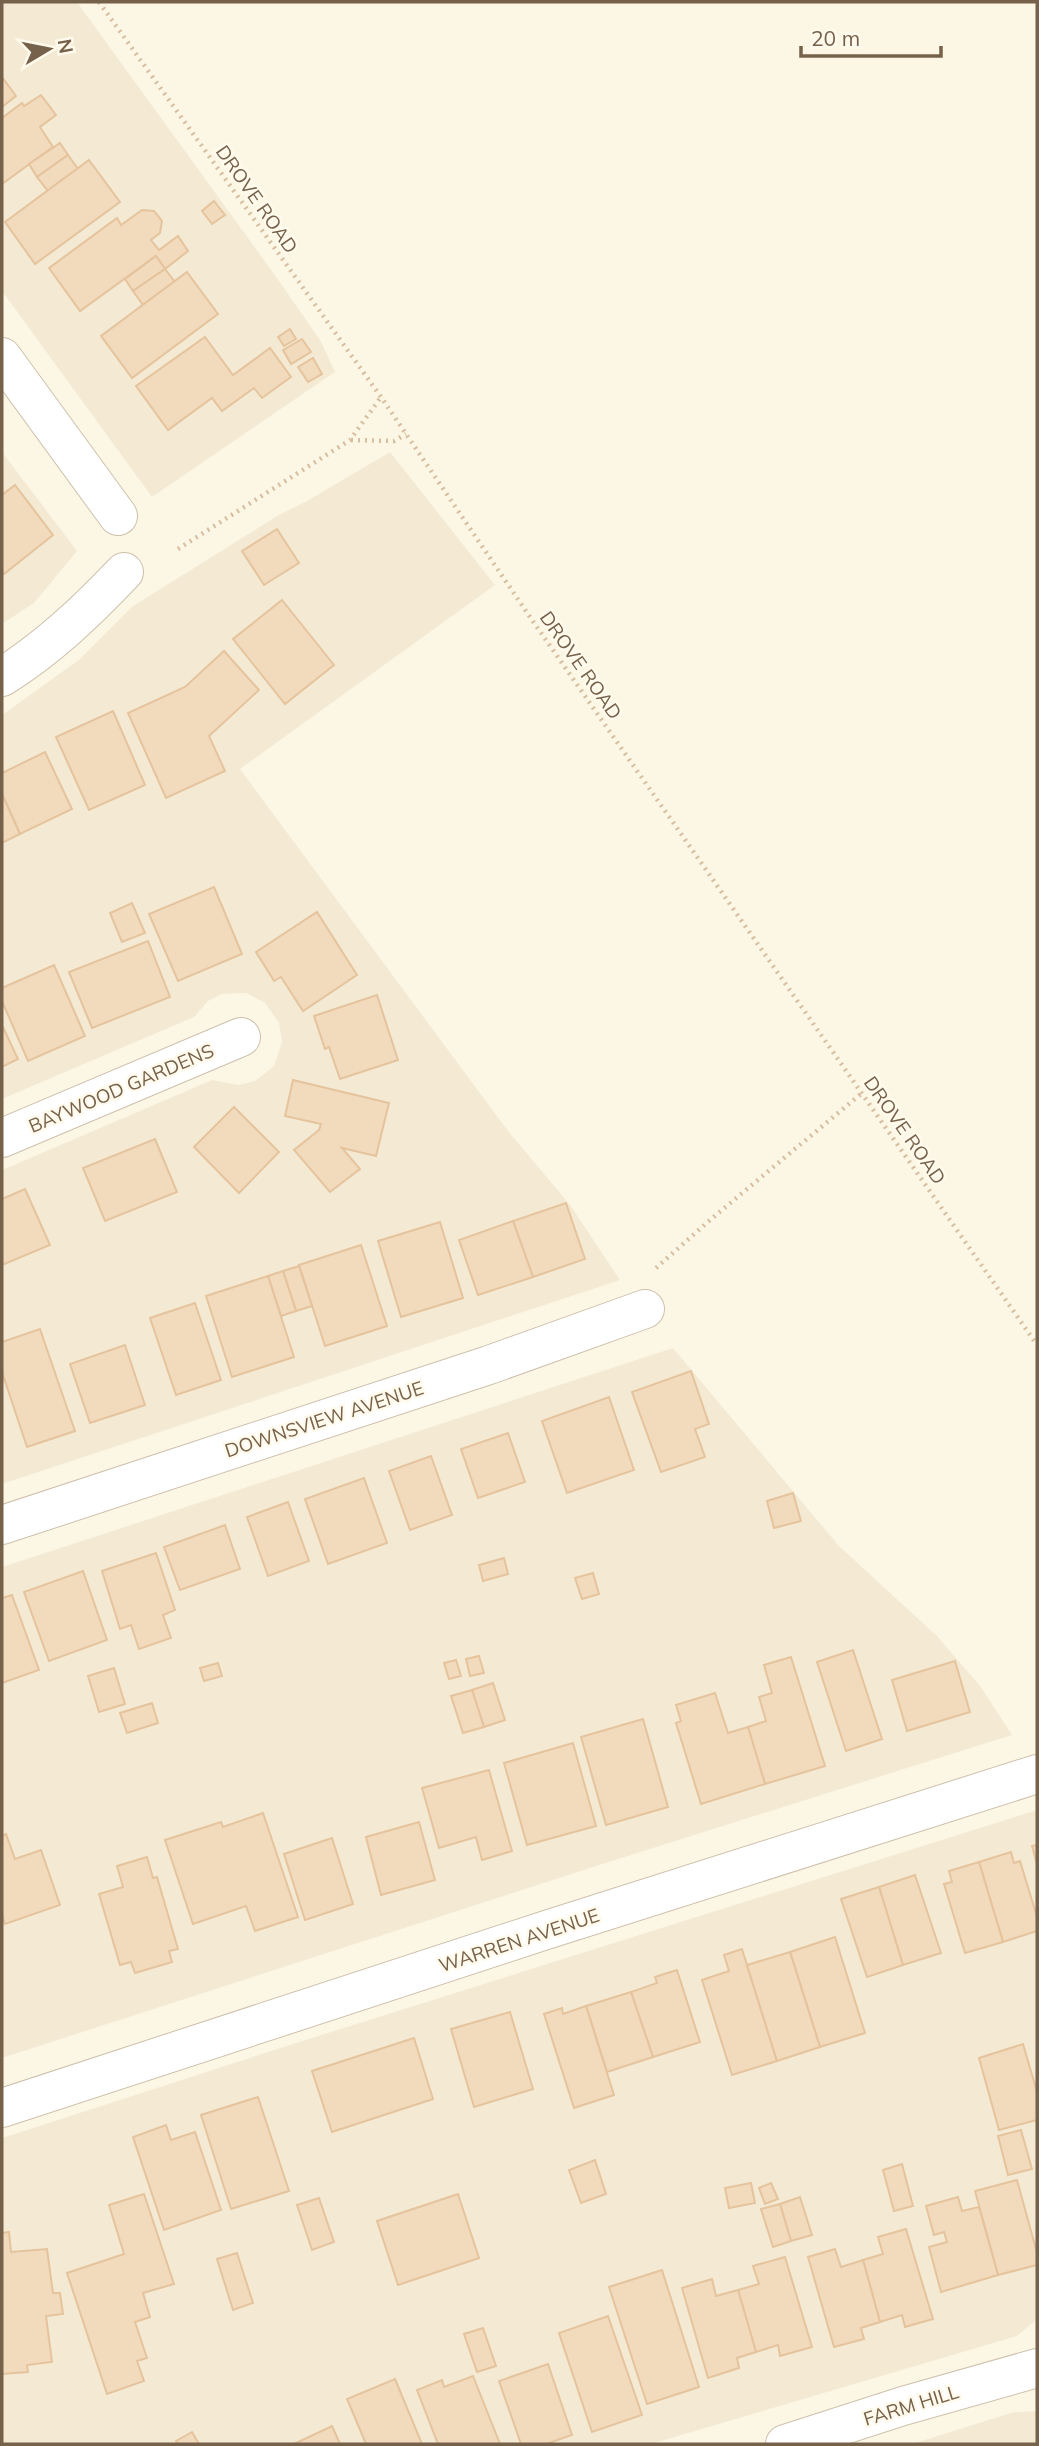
<svg xmlns="http://www.w3.org/2000/svg" width="1039" height="2446" font-family="Mulish,sans-serif">
  <style>
    .residential { fill: #f4ead4 }
    .building { fill: #f2dabd; stroke: #e5c49d; stroke-width: 2 }
    .lines { fill: none; stroke-linecap: round; stroke-linejoin: round }
    .minor-casing { stroke: #cec0ac; stroke-width: 40 }
    .path { stroke: #d7bea0; stroke-width: 4.5; stroke-dasharray: 2 5; stroke-linecap: butt }
    .minor { stroke: #fff; stroke-width: 38 }
    .labels { text-anchor: middle; dominant-baseline: central; stroke-width: 5; stroke-linejoin: round; paint-order: stroke }
    .street-label { font-size: 19px; fill: #76614a; stroke: #fffaec }
  </style>
  <rect width="100%" height="100%" fill="#fcf7e5"/>
  <!-- residential -->
  <g class="residential">
    <polygon points="2,2 77,2 277,278 320,340 335,372 152,497 2,291"/>
    <polygon points="2,452 77,551 34,603 2,624"/>
    <polygon points="390,452 495,585 240,769 508,1131 571,1206 620,1280 2,1484 2,1170 212,1080 238,1085 255,1081 274,1066 282,1042 279,1023 265,1003 246,993 222,994 208,1001 194,1017 2,1099 2,715 80,659 133,606 277,516 307,501"/>
    <polygon points="673,1348 839,1546 937,1636 981,1687 1012,1735 615,1860 2,2058 2,1567"/>
    <polygon points="1037,1810 1037,2319 1017,2336 651,2444 2,2444 2,2138 296,2043"/>
    <polygon points="1037,2411 1037,2444 912,2444 1014,2412"/>
  </g>
  <!-- building -->
  <g class="building">
    <polygon points="2,77 16,96 2,107"/>
    <polygon points="41,95 56,115 40,127 53,147 2,184 2,118 22,103 24,106"/>
    <polygon points="60,143 68,155 37,177 29,164"/>
    <polygon points="68,155 78,169 48,191 37,177"/>
    <polygon points="89,160 120,202 35,264 5,222"/>
    <polygon points="214,201 225,215 212,224 202,211"/>
    <polygon points="142,210 154,211 162,221 160,233 151,240 159,250 178,236 188,251 165,269 156,256 80,311 49,268 117,218 121,225"/>
    <polygon points="156,256 165,269 133,291 125,279"/>
    <polygon points="165,269 175,282 143,305 133,291"/>
    <polygon points="187,272 218,314 132,378 101,336"/>
    <polygon points="290,329 296,339 284,346 278,337"/>
    <polygon points="205,337 233,375 270,348 291,377 262,398 254,388 222,411 212,398 168,430 136,386"/>
    <polygon points="302,339 311,352 291,364 283,350"/>
    <polygon points="313,358 322,374 308,382 298,367"/>
    <polygon points="15,485 53,535 4,574 2,571 2,495"/>
    <polygon points="277,529 299,563 264,585 242,551"/>
    <polygon points="282,600 334,665 285,704 233,639"/>
    <polygon points="224,651 259,690 209,736 225,771 166,798 128,713 185,687"/>
    <polygon points="113,711 145,785 89,810 56,737"/>
    <polygon points="45,752 72,809 20,834 2,794 2,773"/>
    <polygon points="2,794 20,834 2,843"/>
    <polygon points="214,887 242,954 178,981 149,914"/>
    <polygon points="132,903 145,933 122,942 110,913"/>
    <polygon points="317,912 357,975 303,1011 281,977 274,981 256,952"/>
    <polygon points="148,941 170,997 92,1028 69,972"/>
    <polygon points="54,965 85,1036 28,1061 2,1001 2,988"/>
    <polygon points="377,995 398,1060 340,1079 329,1047 325,1049 314,1016"/>
    <polygon points="2,1025 18,1059 2,1067"/>
    <polygon points="293,1080 389,1103 376,1156 342,1148 360,1169 330,1192 294,1150 319,1130 321,1124 285,1116"/>
    <polygon points="234,1107 279,1152 239,1193 194,1147"/>
    <polygon points="155,1139 177,1192 105,1221 83,1168"/>
    <polygon points="25,1189 50,1245 2,1265 2,1199"/>
    <polygon points="566,1203 585,1259 533,1277 513,1221"/>
    <polygon points="513,1221 533,1277 478,1295 459,1240"/>
    <polygon points="440,1222 463,1298 401,1317 378,1241"/>
    <polygon points="361,1245 387,1326 325,1346 299,1265"/>
    <polygon points="299,1266 312,1306 296,1311 283,1271"/>
    <polygon points="283,1271 296,1311 281,1316 268,1276"/>
    <polygon points="268,1276 294,1357 232,1377 206,1296"/>
    <polygon points="195,1303 221,1380 176,1395 150,1318"/>
    <polygon points="40,1329 75,1431 27,1447 2,1372 2,1342"/>
    <polygon points="125,1345 145,1405 90,1423 70,1364"/>
    <polygon points="691,1371 709,1424 695,1429 705,1457 661,1472 632,1392"/>
    <polygon points="609,1397 634,1470 567,1493 542,1421"/>
    <polygon points="508,1433 525,1482 478,1498 461,1449"/>
    <polygon points="431,1456 452,1515 410,1530 389,1471"/>
    <polygon points="364,1478 387,1543 328,1564 305,1499"/>
    <polygon points="793,1493 801,1521 774,1528 767,1501"/>
    <polygon points="288,1502 309,1561 268,1576 247,1517"/>
    <polygon points="225,1525 240,1569 180,1590 164,1547"/>
    <polygon points="156,1553 175,1610 163,1615 171,1638 139,1649 131,1625 120,1629 102,1571"/>
    <polygon points="504,1558 508,1574 483,1581 479,1565"/>
    <polygon points="83,1571 107,1640 49,1661 24,1592"/>
    <polygon points="593,1573 599,1594 582,1599 575,1578"/>
    <polygon points="12,1595 39,1670 2,1683 2,1598"/>
    <polygon points="853,1650 882,1739 846,1751 817,1662"/>
    <polygon points="479,1656 484,1673 470,1676 466,1659"/>
    <polygon points="791,1657 825,1766 765,1784 748,1727 766,1721 759,1697 772,1693 764,1665"/>
    <polygon points="456,1660 461,1676 449,1679 444,1663"/>
    <polygon points="955,1661 970,1712 907,1731 892,1680"/>
    <polygon points="218,1663 222,1676 204,1681 200,1668"/>
    <polygon points="114,1668 125,1704 99,1712 88,1676"/>
    <polygon points="493,1683 505,1720 484,1727 472,1690"/>
    <polygon points="472,1690 484,1727 463,1733 451,1696"/>
    <polygon points="715,1693 728,1733 748,1727 765,1784 701,1804 676,1723 681,1721 676,1705"/>
    <polygon points="152,1703 158,1723 127,1733 120,1713"/>
    <polygon points="643,1719 668,1807 606,1825 581,1737"/>
    <polygon points="573,1743 596,1826 527,1845 504,1763"/>
    <polygon points="489,1770 512,1851 482,1860 476,1837 439,1848 422,1788"/>
    <polygon points="263,1813 298,1917 255,1931 246,1906 193,1924 165,1840 221,1822 223,1827"/>
    <polygon points="419,1822 435,1880 381,1895 366,1837"/>
    <polygon points="6,1834 15,1859 41,1850 60,1905 5,1924 2,1915 2,1836"/>
    <polygon points="332,1838 353,1904 305,1920 284,1854"/>
    <polygon points="1037,1845 1037,1864 1032,1846"/>
    <polygon points="1011,1852 1014,1863 1020,1861 1037,1917 1037,1931 1003,1942 979,1862"/>
    <polygon points="147,1857 153,1878 157,1877 178,1949 169,1951 172,1962 135,1973 131,1962 120,1965 99,1894 123,1887 117,1866"/>
    <polygon points="979,1862 1003,1942 965,1953 944,1884 952,1882 949,1871"/>
    <polygon points="915,1875 941,1953 903,1965 879,1887"/>
    <polygon points="879,1887 903,1965 867,1977 841,1899"/>
    <polygon points="835,1937 865,2033 820,2047 790,1952"/>
    <polygon points="742,1949 777,2061 732,2075 702,1980 729,1971 724,1955"/>
    <polygon points="790,1952 820,2047 777,2061 747,1965"/>
    <polygon points="677,1970 700,2042 653,2057 631,1992 657,1983 655,1977"/>
    <polygon points="631,1992 653,2057 607,2072 586,2006"/>
    <polygon points="586,2006 614,2095 574,2108 544,2014 562,2008 563,2014"/>
    <polygon points="510,2012 533,2089 474,2107 451,2029"/>
    <polygon points="414,2038 433,2099 332,2132 312,2071"/>
    <polygon points="1023,2044 1037,2092 1037,2120 999,2130 979,2058"/>
    <polygon points="258,2097 289,2191 231,2209 201,2115"/>
    <polygon points="166,2125 171,2140 195,2132 221,2210 164,2230 133,2137"/>
    <polygon points="1021,2130 1032,2169 1008,2175 998,2136"/>
    <polygon points="595,2160 606,2194 581,2203 569,2170"/>
    <polygon points="902,2164 913,2206 894,2211 883,2170"/>
    <polygon points="1017,2180 1037,2253 1037,2265 998,2275 975,2191"/>
    <polygon points="751,2183 755,2203 729,2208 725,2188"/>
    <polygon points="771,2183 778,2199 765,2204 759,2188"/>
    <polygon points="144,2194 174,2284 143,2293 150,2317 135,2322 147,2358 137,2361 144,2381 107,2394 67,2273 124,2254 109,2205"/>
    <polygon points="458,2194 479,2258 398,2285 377,2221"/>
    <polygon points="800,2197 812,2235 791,2241 780,2204"/>
    <polygon points="958,2197 962,2211 979,2207 998,2275 941,2292 929,2247 947,2242 944,2232 934,2235 926,2206"/>
    <polygon points="319,2198 334,2242 312,2250 297,2205"/>
    <polygon points="780,2204 791,2241 773,2247 761,2209"/>
    <polygon points="906,2229 933,2319 905,2327 902,2315 880,2322 863,2260 883,2254 878,2237"/>
    <polygon points="9,2232 11,2252 47,2249 53,2293 60,2293 63,2314 46,2316 52,2362 27,2365 28,2372 2,2374 2,2233"/>
    <polygon points="835,2249 841,2267 863,2260 880,2322 861,2328 864,2339 834,2347 808,2257"/>
    <polygon points="237,2253 253,2303 233,2310 217,2259"/>
    <polygon points="785,2257 812,2347 780,2356 778,2345 756,2352 738,2290 759,2284 753,2266"/>
    <polygon points="662,2270 699,2387 647,2404 609,2287"/>
    <polygon points="712,2279 716,2296 738,2290 756,2352 737,2358 739,2368 708,2378 682,2288"/>
    <polygon points="608,2316 642,2415 592,2432 559,2333"/>
    <polygon points="483,2328 496,2366 477,2372 464,2334"/>
    <polygon points="548,2364 572,2435 546,2444 521,2444 499,2381"/>
    <polygon points="473,2376 500,2444 438,2444 417,2390 442,2380 444,2387"/>
    <polygon points="395,2379 422,2444 366,2444 347,2399"/>
    <polygon points="332,2426 340,2444 294,2444"/>
    <polygon points="192,2432 199,2444 178,2444 176,2441"/>
  </g>
  <g class="lines">
    <defs>
      <g id="minor">
        <polyline points="2,357 118,516"/>
        <path d="M 2,677 C 48,648 86,612 124,572"/>
        <polyline points="2,1138 241,1037"/>
        <polyline points="2,1525 489,1365 645,1309"/>
        <polyline points="2,2108 543,1931 1037,1774"/>
        <polyline points="785,2444 903,2406 1037,2368"/>
      </g>
    </defs>
    <!-- minor casing -->
    <use href="#minor" class="minor-casing"/>
    <!-- path -->
    <g class="path">
      <polyline points="99,2 381,397 532,620 1037,1345"/>
      <polyline points="351,440 394,441 406,434"/>
      <polyline points="178,549 350,440 381,397"/>
      <polyline points="656,1268 710,1220 862,1093"/>
    </g>
    <!-- minor -->
    <use href="#minor" class="minor"/>
  </g>
  <g class="labels">
    <!-- street labels -->
    <g class="street-label">
      <text transform="translate(257 199) rotate(55)">DROVE ROAD</text>
      <text transform="translate(581 665) rotate(55)">DROVE ROAD</text>
      <text transform="translate(121 1088) rotate(-23)">BAYWOOD GARDENS</text>
      <text transform="translate(905 1130) rotate(55)">DROVE ROAD</text>
      <text transform="translate(324 1419) rotate(-18)">DOWNSVIEW AVENUE</text>
      <text transform="translate(519 1940) rotate(-18)">WARREN AVENUE</text>
      <text transform="translate(911 2405) rotate(-17)">FARM HILL</text>
    </g>
  </g>
  <!-- border -->
  <rect width="1039" height="2446" fill="none" stroke="#76614a" stroke-width="7"/>
  <!-- north arrow -->
  <g transform="translate(49 49) rotate(80)" stroke="#fffaec" stroke-width="5" paint-order="stroke">
  <path d="M0-5L12 26L0 18L-12 26Z" fill="#76614a"/>
  <text y="-10" font-size="19" font-weight="bold" text-anchor="middle" fill="#76614a">N</text>
  </g>
  <!-- scale -->
  <path d="M801 46v10h140v-10" fill="none" stroke="#76614a" stroke-width="3.5"/>
  <text x="811" y="46" font-size="21" fill="#76614a" stroke="#fffaec" stroke-width="5" paint-order="stroke">20 m</text>
</svg>
